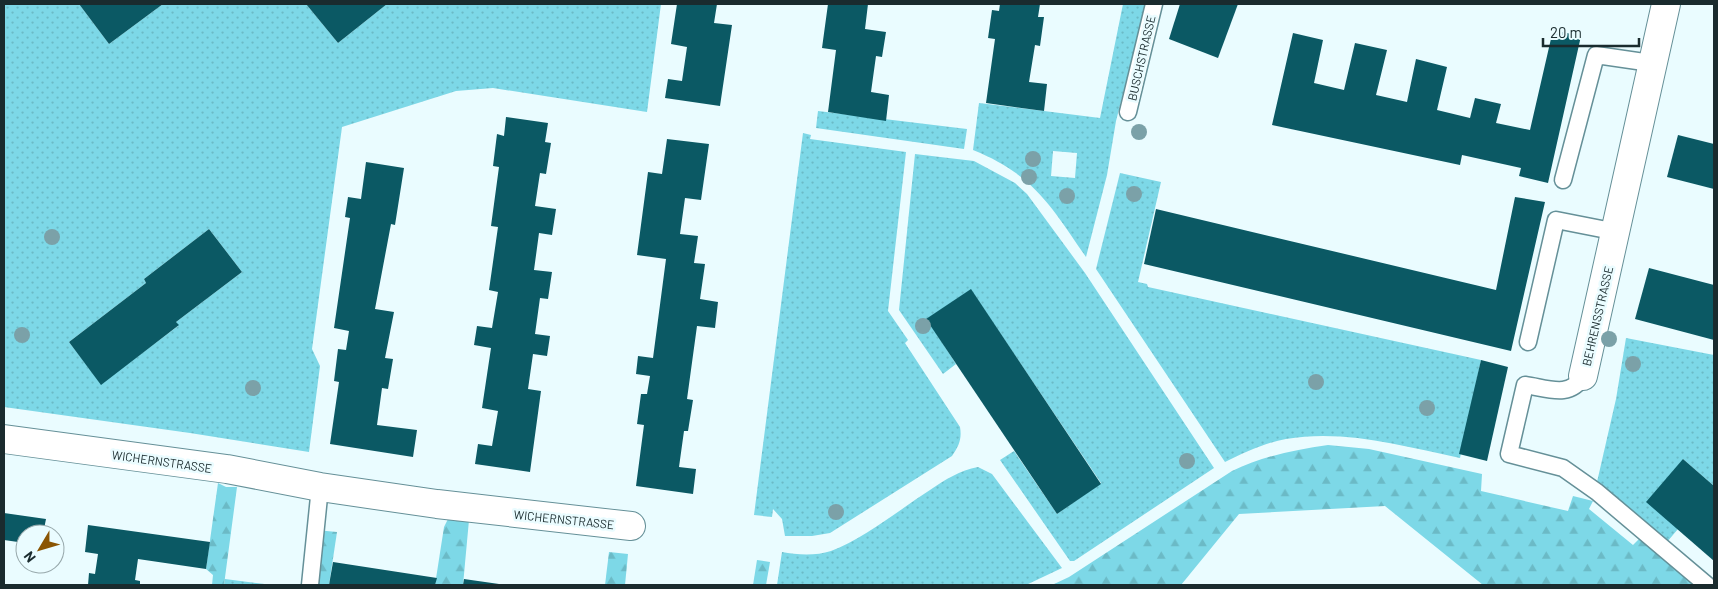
<svg xmlns="http://www.w3.org/2000/svg" width="1718" height="589" font-family="Barlow,sans-serif">
  <style>
    .grass { fill: url(#grass-dots); fill-rule: evenodd }
    .forest { fill: url(#forest-firs) }
    .building { fill: #0b5964 }
    .lines { fill: none; stroke-linecap: round; stroke-linejoin: round }
    .lane-casing { stroke: #659098; stroke-width: 19 }
    .street-casing { stroke: #659098; stroke-width: 30 }
    .lane { stroke: #fff; stroke-width: 16 }
    .street { stroke: #fff; stroke-width: 28 }
    .tree { fill: #7ba1a8 }
    .labels { text-anchor: middle; dominant-baseline: central; stroke-width: 5; stroke-linejoin: round; paint-order: stroke }
    .street-label { font-size: 12px; fill: #1a2b2e; stroke: #eafcff }
  </style>
  <defs>
    <pattern id="grass-dots" width="8" height="8" patternUnits="userSpaceOnUse" patternTransform="scale(1.25)"><rect width="8" height="8" fill="#7dd8e7"/><path d="M2 2h.1M6 6h.1" fill="none" stroke="#6bbac6" stroke-width="1.8" stroke-linecap="round"/></pattern>
    <pattern id="forest-firs" width="22" height="20" patternUnits="userSpaceOnUse" patternTransform="scale(1.25)"><rect width="22" height="20" fill="#7dd8e7"/><path d="M5 1l3.5 6h-7zM16 11l3.5 6h-7z" fill="#6bbac6"/></pattern>
  </defs>
  <rect width="100%" height="100%" fill="#eafcff"/>
  <!-- grass -->
  <g class="grass">
    <path d="M 4,4 L 79,4 L 109,44 L 163,4 L 306,4 L 338,43 L 387,4 L 661,4 L 647,112 L 493,88 L 456,91 L 342,127 L 312,349 L 320,366 L 309,452 L 190,433 L 4,407 ZM 209,229 L 242,272 L 176,322 L 178,326 L 101,384 L 69,342 L 146,283 L 144,279 Z"/>
    <path d="M 1123,4 L 1146,4 L 1116,121 L 1107,175 L 1086,257 C 1051,206 1033,174 973,150 L 979,103 L 1100,118 ZM 1053,151 L 1077,153 L 1075,178 L 1051,176 Z"/>
    <polygon points="818,111 967,129 964,149 816,128"/>
    <path d="M 803,133 L 811,135 L 810,139 L 906,152 L 888,311 L 908,340 L 905,343 L 960,427 C 962,439 959,446 952,456 L 830,533 L 812,536 L 785,536 L 782,519 L 773,509 L 772,517 L 754,515 Z"/>
    <polygon points="915,154 974,161 1015,183 1027,194 1085,273 1214,468 1074,561 1070,561 1000,460 1014,451 1057,514 1101,483 971,290 927,319 956,364 943,374 899,310"/>
    <path d="M 1120,173 L 1161,182 L 1138,282 L 1147,284 L 1148,287 L 1481,360 L 1460,458 C 1403,446 1344,429 1286,439 C 1264,443 1244,453 1225,462 L 1096,269 Z"/>
    <polygon points="1626,338 1714,355 1714,486 1683,459 1678,529 1667,542 1597,482 1616,399"/>
    <path d="M 978,467 L 992,474 L 1062,568 L 1026,585 L 777,585 L 782,552 C 797,555 816,556 831,551 C 862,540 902,508 930,490 C 945,480 960,470 978,467 Z"/>
    <polygon points="225,579 273,585 224,585"/>
  </g>
  <!-- forest -->
  <g class="forest">
    <path d="M 1328,445 L 1369,449 L 1482,474 L 1481,491 L 1568,511 L 1573,496 L 1593,501 L 1589,509 L 1633,545 L 1641,537 L 1698,585 L 1483,585 L 1385,506 L 1239,514 L 1181,585 L 1052,585 L 1069,577 L 1232,471 C 1263,456 1294,450 1328,445 Z"/>
    <polygon points="218,483 226,487 237,487 224,585 212,585 213,575 206,569"/>
    <polygon points="449,517 469,520 463,585 435,585 444,527"/>
    <polygon points="316,530 337,532 329,585 310,585"/>
    <polygon points="609,552 628,554 625,585 605,585"/>
    <polygon points="757,560 770,562 766,585 753,585"/>
  </g>
  <!-- building -->
  <g class="building">
    <polygon points="79,4 163,4 109,44"/>
    <polygon points="306,4 387,4 338,43"/>
    <polygon points="677,4 717,4 714,23 732,25 720,106 665,98 668,79 682,81 687,47 671,44"/>
    <polygon points="828,4 868,4 865,29 886,32 882,57 876,56 871,92 889,95 886,121 828,112 836,50 822,48"/>
    <polygon points="1000,4 1040,4 1038,17 1044,17 1040,46 1035,45 1029,82 1047,84 1044,111 986,103 995,39 988,38 992,10 999,11"/>
    <polygon points="1180,4 1238,4 1218,58 1169,39"/>
    <polygon points="1553,30 1581,36 1548,183 1519,176 1521,168 1462,155 1460,165 1272,125 1293,33 1323,40 1314,83 1344,90 1355,43 1387,50 1376,95 1407,102 1416,59 1447,67 1437,110 1470,118 1475,98 1501,104 1496,123 1530,130"/>
    <polygon points="506,117 548,123 545,142 551,143 546,174 540,173 535,206 556,209 552,235 539,233 534,270 552,272 548,299 540,298 535,334 550,336 547,356 533,354 528,389 541,391 530,472 475,464 478,444 492,446 498,411 482,408 491,348 474,345 477,326 492,328 498,292 489,290 498,227 491,226 499,167 493,166 497,134 504,136"/>
    <polygon points="1678,135 1714,144 1714,189 1667,177"/>
    <polygon points="667,139 709,144 701,200 685,198 680,234 698,236 694,263 705,264 700,299 718,302 715,328 697,326 687,399 693,400 688,431 684,431 679,467 696,469 693,494 636,486 644,425 637,424 641,394 647,394 650,376 636,374 638,356 653,358 666,259 637,255 648,172 662,174"/>
    <polygon points="366,162 404,168 395,225 391,224 375,309 394,312 385,358 393,359 388,389 382,388 377,425 417,430 413,457 330,444 339,382 334,381 338,349 346,350 349,331 334,328 350,218 345,217 348,197 361,199"/>
    <polygon points="1515,197 1545,202 1511,351 1144,264 1156,209 1496,290"/>
    <polygon points="209,229 242,272 176,322 179,325 101,385 69,342 146,283 144,279"/>
    <polygon points="1649,268 1714,285 1714,340 1635,319"/>
    <polygon points="971,289 1101,484 1057,514 926,319"/>
    <polygon points="1481,360 1508,367 1487,461 1459,454"/>
    <polygon points="1683,459 1714,486 1714,561 1646,502"/>
    <polygon points="4,513 46,519 43,534 25,534 25,543 4,540"/>
    <polygon points="88,525 210,542 206,569 138,559 135,580 140,581 140,585 88,585 89,573 95,574 98,554 85,552"/>
    <polygon points="333,562 437,578 435,585 329,585"/>
    <polygon points="464,579 499,584 499,585 463,585"/>
  </g>
  <g class="lines">
    <defs>
      <g id="lane">
        <polyline points="1128,112 1154,4"/>
        <polyline points="1563,180 1596,55 1651,63"/>
        <polyline points="1528,342 1556,220 1617,232"/>
        <path d="M 1583,376 C 1570,399 1547,388 1525,385 L 1509,454 L 1563,468 L 1597,492 L 1707,585"/>
        <polyline points="310,585 320,487"/>
      </g>
      <g id="street">
        <polyline points="1583,376 1666,4"/>
        <polyline points="4,439 227,469 320,487 437,504 631,526"/>
      </g>
    </defs>
    <!-- lane casing -->
    <use href="#lane" class="lane-casing"/>
    <!-- street casing -->
    <use href="#street" class="street-casing"/>
    <!-- lane -->
    <use href="#lane" class="lane"/>
    <!-- street -->
    <use href="#street" class="street"/>
  </g>
  <!-- trees -->
  <g class="tree">
    <circle cx="1139" cy="132" r="8"/>
    <circle cx="1033" cy="159" r="8"/>
    <circle cx="1029" cy="177" r="8"/>
    <circle cx="1134" cy="194" r="8"/>
    <circle cx="1067" cy="196" r="8"/>
    <circle cx="52" cy="237" r="8"/>
    <circle cx="923" cy="326" r="8"/>
    <circle cx="22" cy="335" r="8"/>
    <circle cx="1609" cy="339" r="8"/>
    <circle cx="1633" cy="364" r="8"/>
    <circle cx="1316" cy="382" r="8"/>
    <circle cx="253" cy="388" r="8"/>
    <circle cx="1427" cy="408" r="8"/>
    <circle cx="1187" cy="461" r="8"/>
    <circle cx="836" cy="512" r="8"/>
  </g>
  <g class="labels">
    <!-- street labels -->
    <g class="street-label">
      <text transform="translate(1141 58) rotate(-77)">BUSCHSTRASSE</text>
      <text transform="translate(1597 316) rotate(-77)">BEHRENSSTRASSE</text>
      <text transform="translate(162 461) rotate(8)">WICHERNSTRASSE</text>
      <text transform="translate(564 519) rotate(6)">WICHERNSTRASSE</text>
    </g>
  </g>
  <!-- border -->
  <rect width="1718" height="589" fill="none" stroke="#1a2b2e" stroke-width="10"/>
  <!-- north arrow -->
  <g transform="translate(40 549) rotate(232)"><circle r="24" fill="#eafcff" stroke="#97a8ab"/>
  <path d="M0-4L9 19L0 12L-9 19Z" fill="#8a5503"/>
  <text y="-8" font-size="14" font-weight="bold" text-anchor="middle" fill="#1a2b2e">N</text>
  </g>
  <!-- scale -->
  <path d="M1543 38v8h96v-8" fill="none" stroke="#1a2b2e" stroke-width="2.5"/>
  <text x="1550" y="38" font-size="15" fill="#1a2b2e" stroke="#eafcff" stroke-width="4" paint-order="stroke">20 m</text>
</svg>
